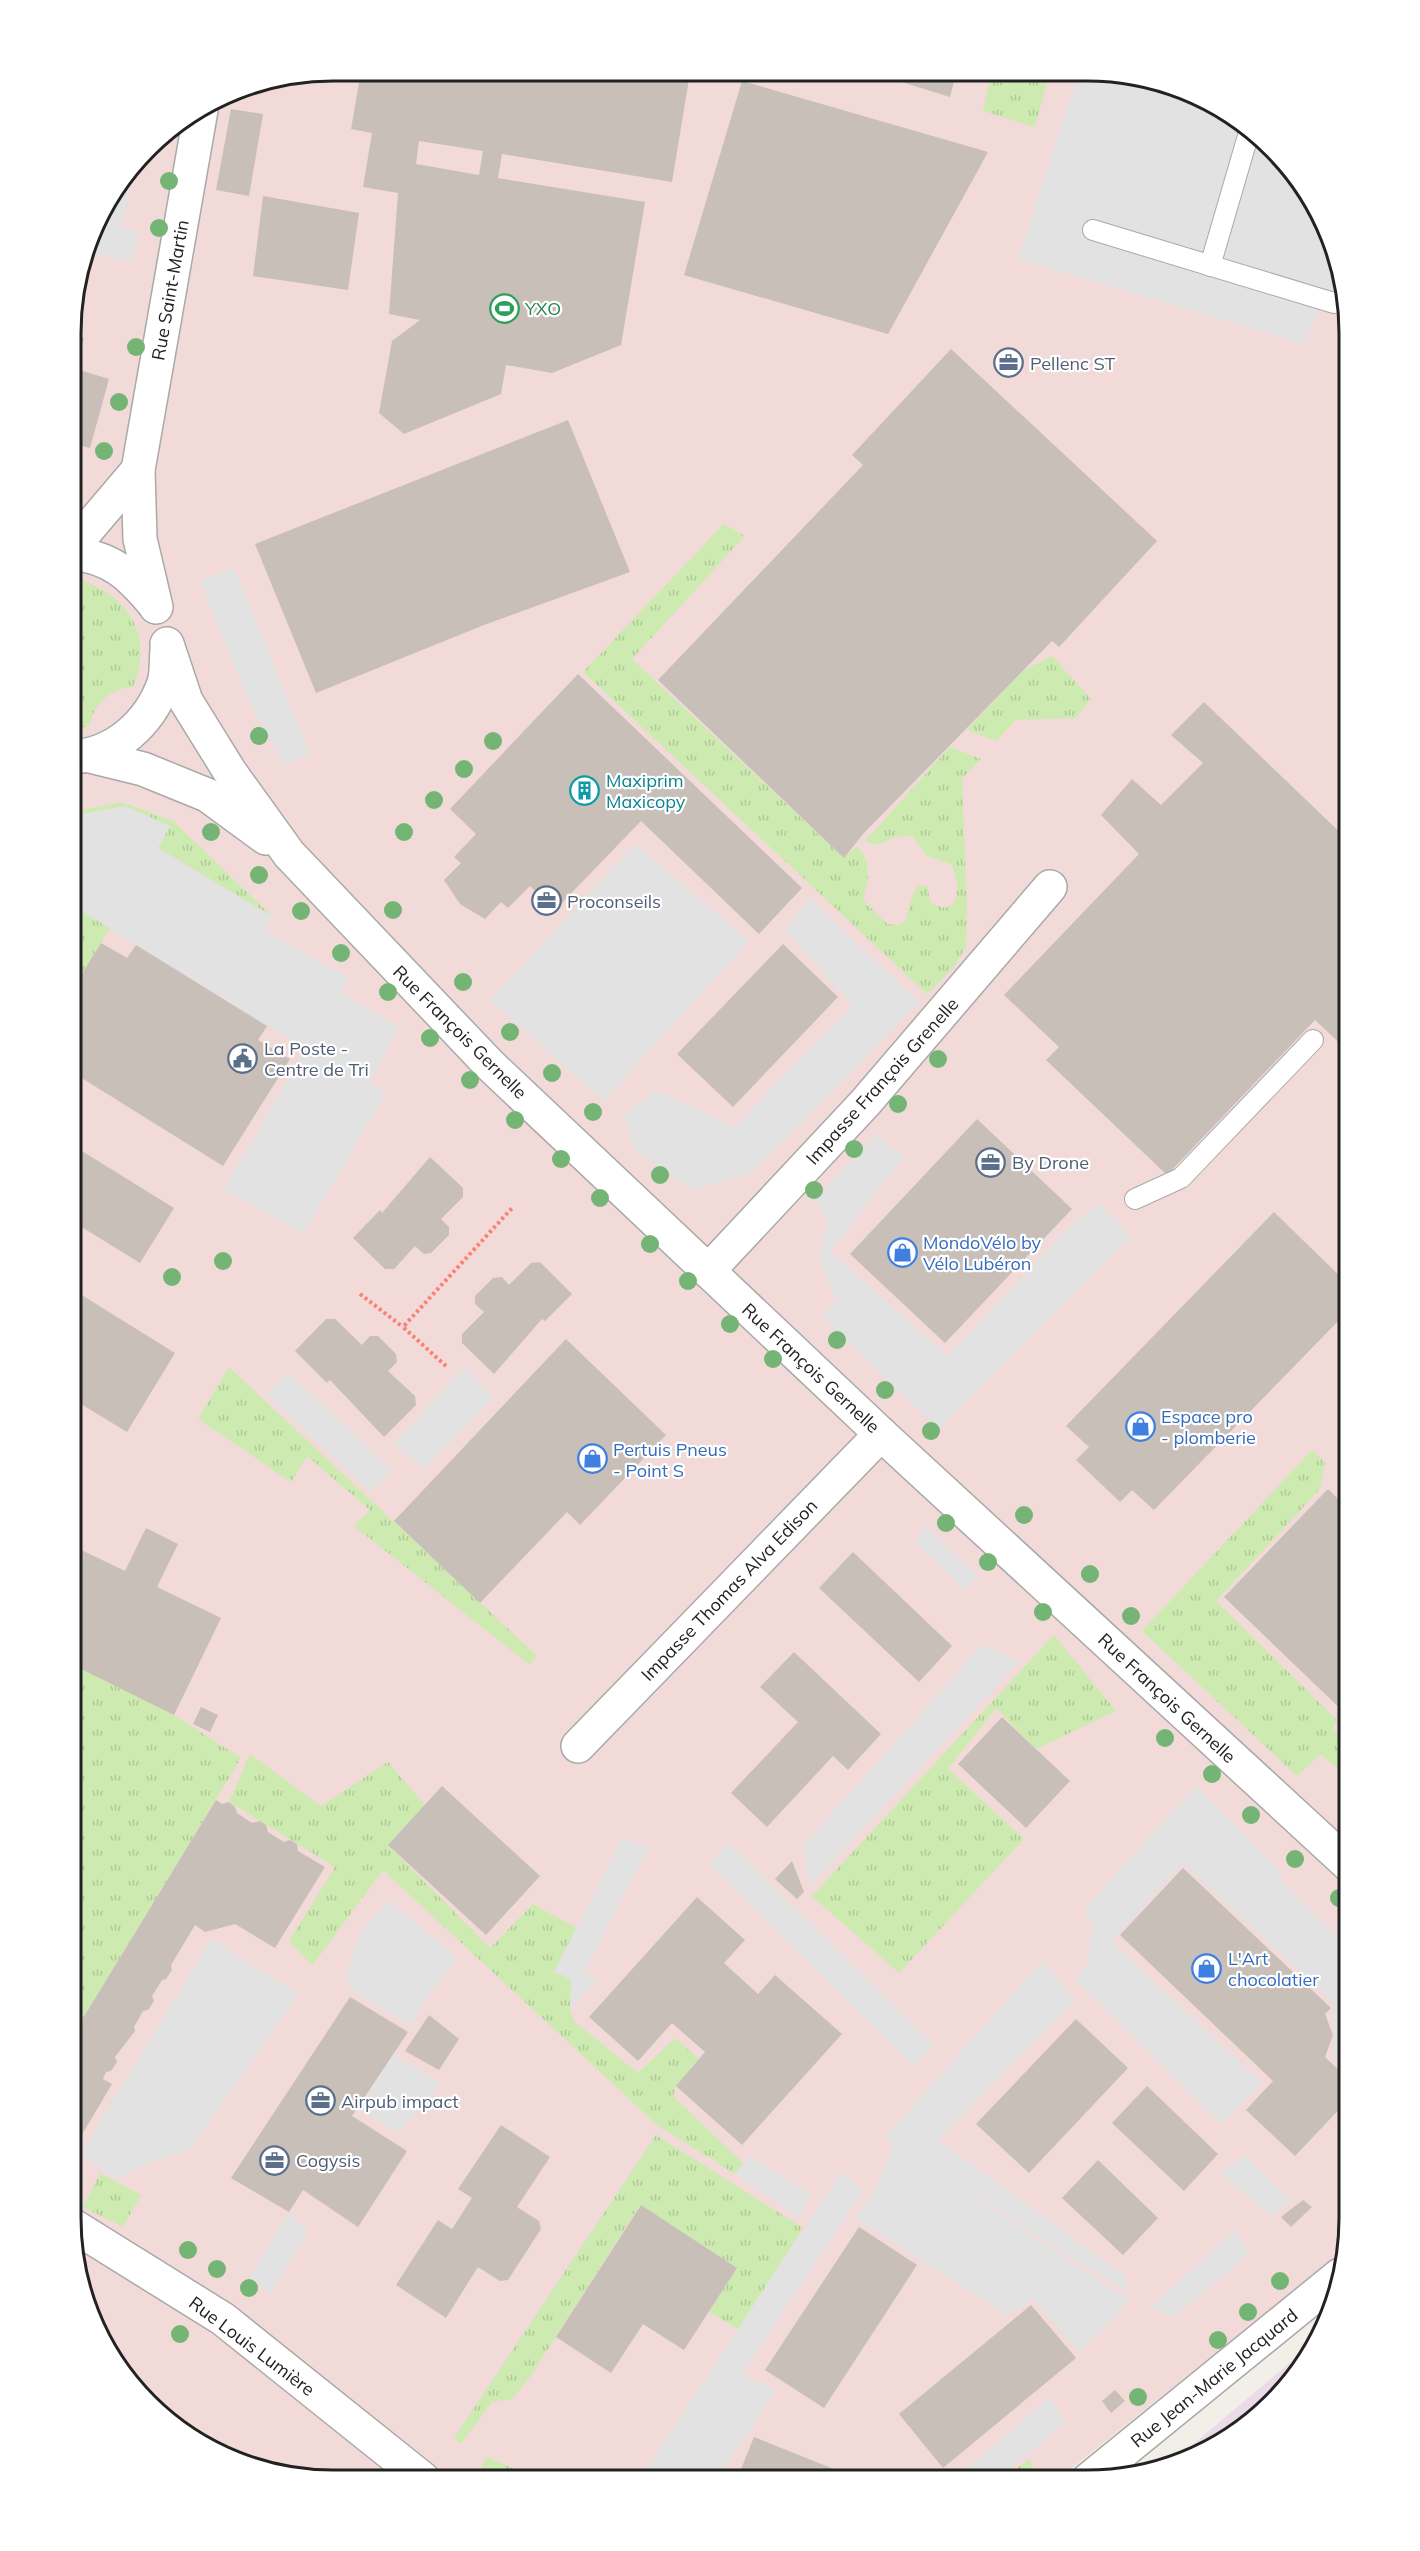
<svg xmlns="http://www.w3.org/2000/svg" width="1420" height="2551" font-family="Mulish,sans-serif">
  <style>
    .commercial { fill: #f2dad9 }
    .industrial { fill: #ebdbe8 }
    .grass { fill: url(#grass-tufts) }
    .parking { fill: #e2e2e2 }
    .building { fill: #c7bfb8; fill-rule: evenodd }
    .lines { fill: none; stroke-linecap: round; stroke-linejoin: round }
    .lane-casing { stroke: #a9a9a9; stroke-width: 22 }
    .street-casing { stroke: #a9a9a9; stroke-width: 36 }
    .path { stroke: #fa8072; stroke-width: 4; stroke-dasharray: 3 3; stroke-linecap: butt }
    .lane { stroke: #fff; stroke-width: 20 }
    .street { stroke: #fff; stroke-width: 33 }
    .tree { fill: #74b475 }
    .labels { text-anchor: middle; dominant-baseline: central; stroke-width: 4.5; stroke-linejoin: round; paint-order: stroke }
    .street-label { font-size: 18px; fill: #222; stroke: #fff }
    .leisure-label { font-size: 18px; fill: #27864d; stroke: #fff; text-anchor: start }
    .service-label { font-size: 18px; fill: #4e5e75; stroke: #fff; text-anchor: start }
    .culture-label { font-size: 18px; fill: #0d838f; stroke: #fff; text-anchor: start }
    .shop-label { font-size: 18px; fill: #366cbe; stroke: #fff; text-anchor: start }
    .rim { fill: none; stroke: #222; stroke-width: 3 }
  </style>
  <defs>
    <pattern id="grass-tufts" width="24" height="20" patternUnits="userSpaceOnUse" patternTransform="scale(1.5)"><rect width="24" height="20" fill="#cdebb0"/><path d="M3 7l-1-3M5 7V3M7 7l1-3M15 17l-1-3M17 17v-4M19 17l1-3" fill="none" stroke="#b0c997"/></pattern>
  </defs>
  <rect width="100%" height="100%" fill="#f2efe9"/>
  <!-- commercial -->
  <polygon class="commercial" points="333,71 1138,75 1203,97 1260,135 1305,187 1335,248 1349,333 1349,2236 1346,2248 1057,2480 298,2478 232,2460 173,2426 124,2378 85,2303 71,2218 73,299 98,216 160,136 233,90"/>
  <!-- industrial -->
  <polygon class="industrial" points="1318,2339 1295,2378 1247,2427 1165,2468"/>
  <!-- grass -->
  <g class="grass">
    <polygon points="991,75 1049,75 1035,127 983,111"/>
    <path d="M 724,524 L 745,536 L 632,659 L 844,858 L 856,846 C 873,861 868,880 863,900 L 887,924 L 899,925 L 906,921 L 911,899 L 918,885 L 928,887 L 930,902 C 961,922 961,883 951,864 L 927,856 L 912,836 C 908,836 902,835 897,837 C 884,840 880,849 865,841 L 950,747 L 981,759 L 962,779 L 967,906 L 966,947 L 954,967 L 927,994 L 583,672 Z"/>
    <path d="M 72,577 C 125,592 156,632 133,687 C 109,689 94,704 89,726 L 72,730 Z"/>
    <polygon points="1052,656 1091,699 1076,718 1016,720 996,741 967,730 1022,671"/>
    <polygon points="121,802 173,821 273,917 158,848 169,826 125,806 72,816 72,812"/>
    <polygon points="72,905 110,928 81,975 72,969 80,922 72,919"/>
    <polygon points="229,1367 537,1656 530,1665 354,1526 370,1510 307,1456 291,1482 198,1419"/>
    <polygon points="1312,1450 1325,1462 1320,1489 1216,1601 1337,1720 1333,1729 1349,1743 1349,1767 1343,1774 1321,1754 1297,1776 1142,1631"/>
    <polygon points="1054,1635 1116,1711 1036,1749 996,1708 948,1769 1024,1839 899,1973 812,1896"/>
    <polygon points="71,1664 174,1715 241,1758 71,2038"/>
    <polygon points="250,1754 321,1806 388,1762 425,1805 388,1845 490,1948 533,1904 577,1928 554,1972 571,1979 570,2009 575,2022 638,2073 675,2038 699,2059 676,2086 673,2096 743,2163 735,2174 657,2125 383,1870 312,1966 289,1941 335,1867 229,1802"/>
    <polygon points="656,2135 803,2228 738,2329 709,2312 737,2268 640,2205 530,2377 512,2399 492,2402 461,2444 454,2438"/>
    <polygon points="100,2173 141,2195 123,2227 83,2207"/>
    <polygon points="486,2457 539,2479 476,2479"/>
    <polygon points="1029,2459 1039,2480 1002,2480"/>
  </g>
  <!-- parking -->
  <g class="parking">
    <polygon points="1078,75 1138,75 1203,97 1260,135 1305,187 1335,248 1344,297 1320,310 1304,344 1018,259"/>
    <polygon points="136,167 120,227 139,232 131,262 87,251 98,216"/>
    <polygon points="234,568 310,754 284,766 247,697 200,581"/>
    <polygon points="125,806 170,826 158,848 273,917 265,931 349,978 341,993 399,1027 370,1082 386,1092 304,1234 224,1189 305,1049 72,905 72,816"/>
    <polygon points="635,844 749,941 604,1101 490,1000"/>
    <polygon points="810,898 919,1003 752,1173 692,1190 633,1149 624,1115 656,1090 735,1127 852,1006 786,930"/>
    <polygon points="876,1134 904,1157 830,1252 948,1356 1069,1227 1099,1203 1131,1237 939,1429 821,1316 837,1299 818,1260 828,1219 816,1199"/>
    <polygon points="465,1366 493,1398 424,1469 394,1444"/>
    <polygon points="288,1372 393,1471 370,1492 266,1394"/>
    <polygon points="925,1525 977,1575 966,1591 915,1542"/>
    <polygon points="982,1645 1019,1662 811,1885 802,1847"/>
    <polygon points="1196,1786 1283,1874 1278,1878 1349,1948 1349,2073 1333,2058 1333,2002 1183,1864 1111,1941 1262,2083 1221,2124 1075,1979 1088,1964 1092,1920 1083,1910"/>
    <polygon points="622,1838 649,1847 584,1972 597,1980 570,2009 571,1979 554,1972"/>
    <polygon points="729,1843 934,2045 913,2066 709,1864"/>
    <polygon points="388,1900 458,1958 431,1992 411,2026 349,1988 346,1978 358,1936"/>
    <polygon points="212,1938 252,1966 299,1994 189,2150 146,2164 116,2179 80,2155"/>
    <polygon points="1042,1961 1076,2000 938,2140 1127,2277 1127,2293 934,2169 1128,2300 1108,2325 1078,2352 1034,2299 1007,2315 855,2218 876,2189 894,2143 885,2137"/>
    <polygon points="393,2054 441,2084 399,2133 357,2108"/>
    <polygon points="1245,2155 1291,2201 1272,2216 1220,2174"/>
    <polygon points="749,2156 811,2194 799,2218 735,2174"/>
    <polygon points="841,2172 863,2191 742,2374 776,2391 717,2479 640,2479"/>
    <polygon points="289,2212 308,2233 269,2295 249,2277"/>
    <polygon points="1235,2229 1249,2254 1173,2318 1151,2308"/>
    <polygon points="1051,2397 1065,2423 996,2480 953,2480"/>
  </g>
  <!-- building -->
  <g class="building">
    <path d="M 361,71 L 690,73 L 672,182 L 502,154 L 498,178 L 645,202 L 621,345 L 552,373 L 506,365 L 501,394 L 404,434 L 379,413 L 392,341 L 420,320 L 389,314 L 398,193 L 363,187 L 372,133 L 351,129 ZM 419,141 L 483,151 L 479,175 L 416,164 Z"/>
    <polygon points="876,74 956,74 950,97"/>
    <polygon points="742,81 988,152 888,334 684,275"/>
    <polygon points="231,109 263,114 249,196 216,190"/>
    <polygon points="263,196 359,213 348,290 253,276"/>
    <polygon points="73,336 84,338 76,369 109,379 90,448 73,444"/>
    <polygon points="951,349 1157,541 1059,647 1052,641 863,834 844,858 658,680 863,465 852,455"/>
    <polygon points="568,420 630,572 484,625 316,693 255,544"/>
    <polygon points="578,674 802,888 759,934 641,821 555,910 530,886 508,908 501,902 485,919 460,904 444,880 461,863 454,857 476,834 450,809"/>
    <polygon points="1204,702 1349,841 1349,1052 1315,1020 1167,1175 1046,1060 1059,1047 1004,995 1139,854 1101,815 1132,779 1161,805 1203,763 1171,735"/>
    <polygon points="101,943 127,958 136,945 267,1026 258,1040 290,1059 223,1166 72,1072 72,969 81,975"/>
    <polygon points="783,944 838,997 733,1107 677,1054"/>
    <polygon points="977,1119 1072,1209 945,1343 850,1254"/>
    <polygon points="72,1145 174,1208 140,1263 72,1221"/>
    <polygon points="430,1157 463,1188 463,1197 441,1219 449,1227 449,1235 431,1253 424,1254 415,1246 394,1269 385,1269 353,1238 380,1210 382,1213"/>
    <polygon points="1274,1212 1349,1285 1349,1310 1154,1510 1132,1490 1120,1502 1076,1460 1089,1447 1066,1426"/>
    <polygon points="540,1262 572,1294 545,1321 542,1319 494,1374 462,1343 462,1334 484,1312 475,1304 475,1296 493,1278 502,1277 509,1285 531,1263"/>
    <polygon points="72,1289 175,1353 127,1432 71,1398"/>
    <polygon points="326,1319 335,1319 362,1345 370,1336 378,1336 396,1354 397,1362 388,1371 415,1396 416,1405 384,1437 330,1380 327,1383 295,1351"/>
    <polygon points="566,1339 666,1435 580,1525 567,1512 480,1603 394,1521"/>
    <polygon points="1328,1489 1349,1510 1349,1717 1224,1597"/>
    <polygon points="146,1528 178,1544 157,1587 221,1618 174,1715 71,1664 71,1545 125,1571"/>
    <polygon points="853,1552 952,1646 919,1682 819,1588"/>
    <polygon points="794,1652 881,1734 848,1770 833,1756 767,1827 731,1793 798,1722 760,1687"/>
    <polygon points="201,1707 218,1715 210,1732 193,1724"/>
    <polygon points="1002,1717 1070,1781 1026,1828 958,1764"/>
    <polygon points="442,1786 540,1876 486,1935 388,1845"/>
    <polygon points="216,1800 222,1804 229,1802 235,1807 237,1813 252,1823 260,1821 266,1825 268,1832 284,1842 290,1840 297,1844 298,1851 325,1867 275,1948 235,1924 205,1932 195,1925 171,1965 172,1970 166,1979 162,1980 152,1996 154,2001 148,2010 143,2011 134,2027 135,2031 115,2057 117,2062 111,2071 106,2072 103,2079 112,2084 77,2143 71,2139 71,2038"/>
    <polygon points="792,1861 804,1892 797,1899 775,1879"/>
    <polygon points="1183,1868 1331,2008 1325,2014 1333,2035 1325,2057 1349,2080 1349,2099 1295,2156 1246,2110 1273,2081 1120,1935"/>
    <polygon points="697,1897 745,1940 724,1963 758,1994 775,1975 842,2034 742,2145 676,2086 705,2052 672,2023 638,2061 589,2017"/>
    <polygon points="350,1997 408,2032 352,2116 407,2151 358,2227 303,2190 289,2212 231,2178"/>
    <polygon points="429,2015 459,2039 439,2070 405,2051"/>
    <polygon points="1076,2019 1128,2068 1029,2173 976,2124"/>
    <polygon points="1147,2086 1218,2154 1184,2191 1112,2123"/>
    <polygon points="501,2125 550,2157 517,2207 539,2221 541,2229 508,2280 500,2281 478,2267 446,2318 396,2285 438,2220 452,2229 472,2198 458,2189"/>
    <polygon points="1098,2160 1158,2218 1123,2255 1062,2198"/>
    <polygon points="1303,2200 1312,2207 1291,2227 1281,2217"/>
    <polygon points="641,2205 737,2268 684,2350 643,2324 611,2373 556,2337"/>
    <polygon points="859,2227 917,2265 824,2408 765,2370"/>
    <polygon points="1031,2305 1076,2358 943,2468 899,2414"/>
    <polygon points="1115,2390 1125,2401 1111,2413 1102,2401"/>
    <polygon points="754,2437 861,2480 737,2479"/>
  </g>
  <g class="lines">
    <defs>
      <g id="lane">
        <polyline points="1093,230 1334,303"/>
        <polyline points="1210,266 1250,129"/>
        <polyline points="1135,1199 1181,1178 1313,1040"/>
      </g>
      <g id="street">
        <polyline points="72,541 87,530 138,470"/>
        <path d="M 72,553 C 112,558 129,574 154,604"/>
        <polyline points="156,607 140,539 138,470 201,110"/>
        <polyline points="167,644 186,701 230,772 289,854 489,1064 881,1434 1349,1865"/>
        <polyline points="90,756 143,769 207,795 266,838"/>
        <path d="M 72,757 C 115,755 150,723 164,683 C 167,673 166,660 167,650"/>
        <polyline points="708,1271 865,1103 1050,887"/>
        <polyline points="578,1746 881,1434"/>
        <polyline points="72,2225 223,2319 423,2479"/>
        <polyline points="1088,2480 1340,2275"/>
      </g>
    </defs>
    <!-- lane casing -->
    <use href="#lane" class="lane-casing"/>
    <!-- street casing -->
    <use href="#street" class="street-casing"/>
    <!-- path -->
    <g class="path">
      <polyline points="360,1294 403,1327"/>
      <polyline points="446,1366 403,1327 512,1208"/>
    </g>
    <!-- lane -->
    <use href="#lane" class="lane"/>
    <!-- street -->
    <use href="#street" class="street"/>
  </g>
  <!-- trees -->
  <g class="tree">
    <circle cx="169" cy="181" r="9"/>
    <circle cx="159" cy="228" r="9"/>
    <circle cx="136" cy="347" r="9"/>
    <circle cx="119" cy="402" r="9"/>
    <circle cx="104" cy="451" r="9"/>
    <circle cx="259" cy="736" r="9"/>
    <circle cx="493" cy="741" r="9"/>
    <circle cx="464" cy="769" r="9"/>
    <circle cx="434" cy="800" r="9"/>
    <circle cx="211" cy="832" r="9"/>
    <circle cx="404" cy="832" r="9"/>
    <circle cx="259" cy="875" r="9"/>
    <circle cx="393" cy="910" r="9"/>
    <circle cx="301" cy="911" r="9"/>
    <circle cx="341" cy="953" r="9"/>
    <circle cx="463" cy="982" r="9"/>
    <circle cx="388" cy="992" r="9"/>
    <circle cx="510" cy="1032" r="9"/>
    <circle cx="430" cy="1038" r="9"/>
    <circle cx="938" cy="1059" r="9"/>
    <circle cx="552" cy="1073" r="9"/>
    <circle cx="470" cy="1080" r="9"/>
    <circle cx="898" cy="1104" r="9"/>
    <circle cx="593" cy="1112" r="9"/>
    <circle cx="515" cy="1120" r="9"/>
    <circle cx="854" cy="1149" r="9"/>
    <circle cx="561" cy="1159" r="9"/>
    <circle cx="660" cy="1175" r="9"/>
    <circle cx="814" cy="1190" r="9"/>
    <circle cx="600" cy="1198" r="9"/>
    <circle cx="650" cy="1244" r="9"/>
    <circle cx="223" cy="1261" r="9"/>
    <circle cx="172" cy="1277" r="9"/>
    <circle cx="688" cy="1281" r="9"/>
    <circle cx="730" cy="1324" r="9"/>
    <circle cx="837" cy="1340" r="9"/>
    <circle cx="773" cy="1359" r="9"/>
    <circle cx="885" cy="1390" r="9"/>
    <circle cx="931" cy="1431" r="9"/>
    <circle cx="1024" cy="1515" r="9"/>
    <circle cx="946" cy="1523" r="9"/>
    <circle cx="988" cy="1562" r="9"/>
    <circle cx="1090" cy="1574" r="9"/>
    <circle cx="1043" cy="1612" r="9"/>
    <circle cx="1131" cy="1616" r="9"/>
    <circle cx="1165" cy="1738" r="9"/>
    <circle cx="1212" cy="1774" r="9"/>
    <circle cx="1251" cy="1815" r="9"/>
    <circle cx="1295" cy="1859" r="9"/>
    <circle cx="1339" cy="1898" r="9"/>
    <circle cx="188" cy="2250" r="9"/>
    <circle cx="217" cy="2269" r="9"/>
    <circle cx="1280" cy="2281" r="9"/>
    <circle cx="249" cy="2288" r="9"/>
    <circle cx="1248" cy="2312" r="9"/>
    <circle cx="180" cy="2334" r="9"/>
    <circle cx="1218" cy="2340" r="9"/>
    <circle cx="1138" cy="2397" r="9"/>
  </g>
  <!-- icons -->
  <defs>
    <symbol id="stadium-ring" viewBox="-11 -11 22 22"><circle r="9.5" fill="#fff" stroke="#2e9e5b" stroke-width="1.5"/><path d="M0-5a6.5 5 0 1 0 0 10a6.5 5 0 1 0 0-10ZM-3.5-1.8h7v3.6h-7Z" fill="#2e9e5b"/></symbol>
    <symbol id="office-ring" viewBox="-11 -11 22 22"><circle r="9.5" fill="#fff" stroke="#5c6f8a" stroke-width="1.5"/><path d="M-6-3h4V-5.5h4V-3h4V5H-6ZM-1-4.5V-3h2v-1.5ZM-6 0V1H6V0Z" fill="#5c6f8a"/></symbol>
    <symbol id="building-ring" viewBox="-11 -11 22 22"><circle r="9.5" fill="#fff" stroke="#0f9aa8" stroke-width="1.5"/><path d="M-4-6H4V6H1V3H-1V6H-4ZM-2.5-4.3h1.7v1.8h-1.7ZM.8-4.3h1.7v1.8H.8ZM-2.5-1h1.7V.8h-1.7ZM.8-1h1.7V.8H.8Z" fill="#0f9aa8"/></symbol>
    <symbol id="civic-ring" viewBox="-11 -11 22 22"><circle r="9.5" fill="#fff" stroke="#5c6f8a" stroke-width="1.5"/><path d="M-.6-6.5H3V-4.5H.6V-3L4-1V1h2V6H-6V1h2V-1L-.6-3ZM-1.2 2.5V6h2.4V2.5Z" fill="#5c6f8a"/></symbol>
    <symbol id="shop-ring" viewBox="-11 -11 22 22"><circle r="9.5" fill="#fff" stroke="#3f7fe0" stroke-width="1.5"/><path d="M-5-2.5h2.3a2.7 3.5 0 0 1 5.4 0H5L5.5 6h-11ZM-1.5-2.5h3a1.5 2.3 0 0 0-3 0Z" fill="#3f7fe0"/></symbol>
  </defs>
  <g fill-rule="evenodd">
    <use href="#stadium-ring" x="488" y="292" width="33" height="33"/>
    <use href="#office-ring" x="992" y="346" width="33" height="33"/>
    <use href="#building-ring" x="568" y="774" width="33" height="33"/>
    <use href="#office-ring" x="530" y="884" width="33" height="33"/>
    <use href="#civic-ring" x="226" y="1042" width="33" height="33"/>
    <use href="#office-ring" x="974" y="1146" width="33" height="33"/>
    <use href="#shop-ring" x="886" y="1236" width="33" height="33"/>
    <use href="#shop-ring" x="1124" y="1410" width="33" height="33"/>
    <use href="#shop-ring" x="576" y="1442" width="33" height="33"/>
    <use href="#shop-ring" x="1190" y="1952" width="33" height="33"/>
    <use href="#office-ring" x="304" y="2084" width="33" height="33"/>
    <use href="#office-ring" x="258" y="2144" width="33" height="33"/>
  </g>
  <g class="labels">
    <!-- street labels -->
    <g class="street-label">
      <text transform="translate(170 290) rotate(-80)">Rue Saint-Martin</text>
      <text transform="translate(460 1032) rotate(45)">Rue François Gernelle</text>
      <text transform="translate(882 1081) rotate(-48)">Impasse François Grenelle</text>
      <text transform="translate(811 1368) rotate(43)">Rue François Gernelle</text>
      <text transform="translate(729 1590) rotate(-46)">Impasse Thomas Alva Edison</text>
      <text transform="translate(1167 1698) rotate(43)">Rue François Gernelle</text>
      <text transform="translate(252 2346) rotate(37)">Rue Louis Lumière</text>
      <text transform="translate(1214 2378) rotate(-39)">Rue Jean-Marie Jacquard</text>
    </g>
    <!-- leisure labels -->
    <g class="leisure-label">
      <text x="525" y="308">YXO</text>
    </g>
    <!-- service labels -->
    <g class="service-label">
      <text x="1030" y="363">Pellenc ST</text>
      <text x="567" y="901">Proconseils</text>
      <text x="264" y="1048">La Poste -<tspan x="264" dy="21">Centre de Tri</tspan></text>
      <text x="1012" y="1162">By Drone</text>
      <text x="341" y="2101">Airpub impact</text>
      <text x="296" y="2160">Cogysis</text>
    </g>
    <!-- culture labels -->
    <g class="culture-label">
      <text x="606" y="780">Maxiprim<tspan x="606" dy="21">Maxicopy</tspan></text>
    </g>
    <!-- shop labels -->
    <g class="shop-label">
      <text x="923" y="1242">MondoVélo by<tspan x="923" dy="21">Vélo Lubéron</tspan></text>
      <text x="1161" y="1416">Espace pro<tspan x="1161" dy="21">- plomberie</tspan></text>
      <text x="613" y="1449">Pertuis Pneus<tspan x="613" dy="21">- Point S</tspan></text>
      <text x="1228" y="1958">L'Art<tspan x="1228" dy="21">chocolatier</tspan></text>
    </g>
  </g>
  <!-- crop -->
  <path d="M0 0H1420V2551H0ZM333 81H1087A252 252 0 0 1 1339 333V2218A252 252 0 0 1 1087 2470H333A252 252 0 0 1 81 2218V333A252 252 0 0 1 333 81Z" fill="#fff" fill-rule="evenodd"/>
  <path class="rim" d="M333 81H1087A252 252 0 0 1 1339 333V2218A252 252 0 0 1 1087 2470H333A252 252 0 0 1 81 2218V333A252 252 0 0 1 333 81Z"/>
</svg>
